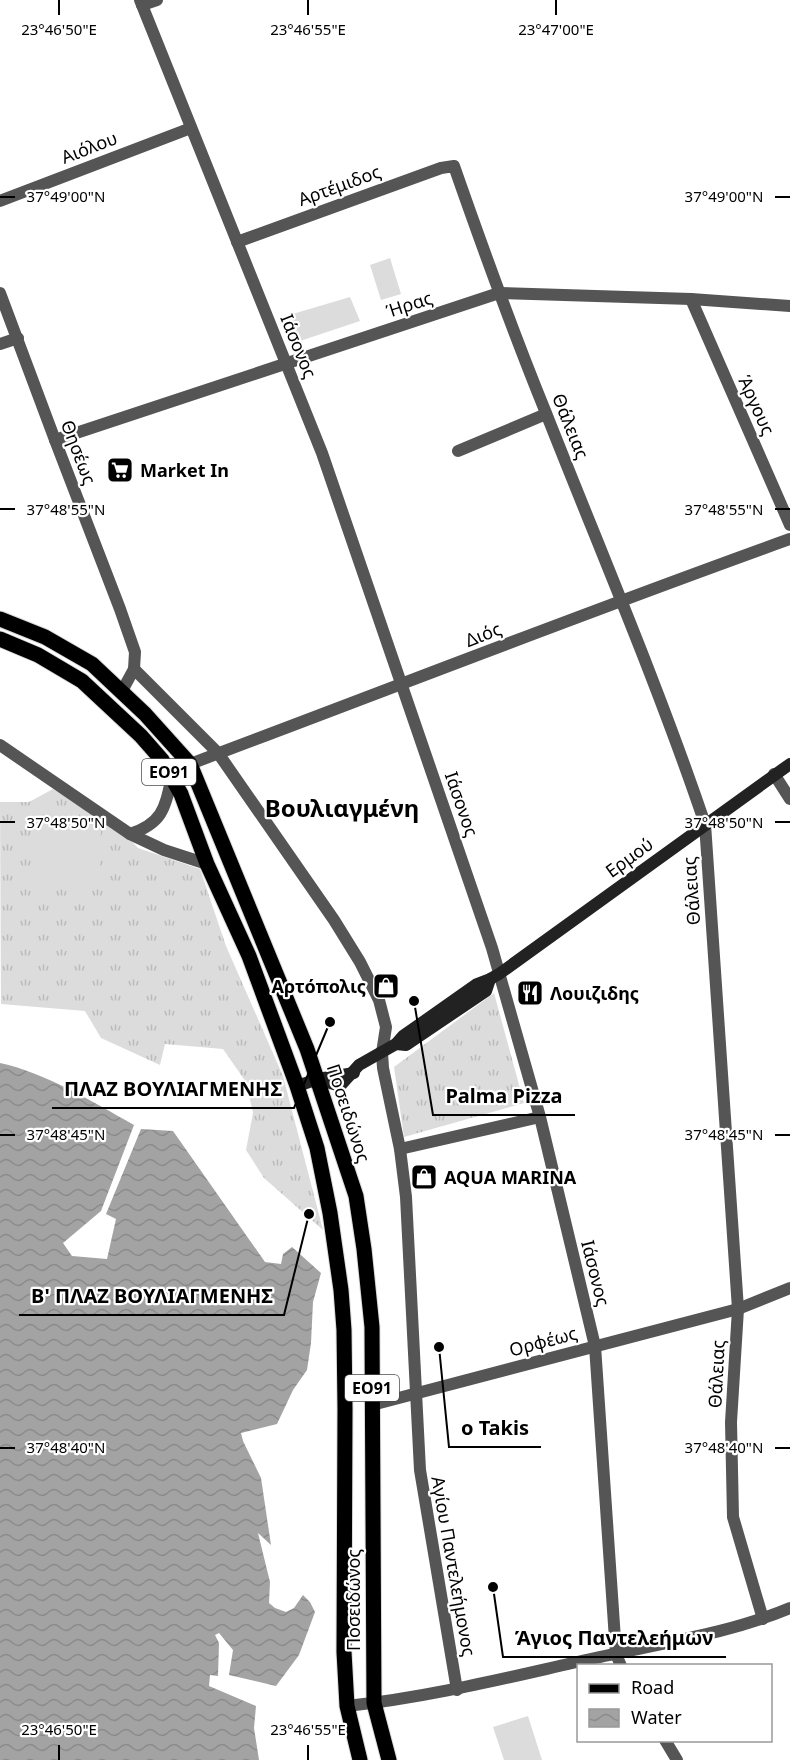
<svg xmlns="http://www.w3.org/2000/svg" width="790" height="1760" font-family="'Noto Sans',sans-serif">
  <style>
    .grass { fill: url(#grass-tufts) }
    .pitch { fill: #dcdcdc }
    .water { fill: url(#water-waves) }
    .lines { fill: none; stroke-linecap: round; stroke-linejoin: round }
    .primary-casing { stroke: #dbdbdb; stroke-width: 17 }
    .street { stroke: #555; stroke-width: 12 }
    .secondary { stroke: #222; stroke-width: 12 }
    .primary { stroke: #000; stroke-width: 15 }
    .ticks { fill: none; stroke: #000; stroke-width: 2 }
    .labels { text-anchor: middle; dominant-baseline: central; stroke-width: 4.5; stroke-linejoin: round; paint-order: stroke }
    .shield { fill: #fff; stroke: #4c4c4c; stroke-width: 1.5 }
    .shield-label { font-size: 16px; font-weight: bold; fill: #000 }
    .street-label { font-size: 18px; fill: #000; stroke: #fff }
    .poi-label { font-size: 18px; font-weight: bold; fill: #000; stroke: #fff; text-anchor: start }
    .district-label { font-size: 24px; font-weight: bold; fill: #000; stroke: #fff }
    .ticks-label { font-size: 15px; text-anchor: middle; fill: #000; stroke: #fff; stroke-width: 4.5; stroke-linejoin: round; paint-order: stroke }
    .leader { fill: none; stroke: #000; stroke-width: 2 }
    .callout-dot { fill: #000; stroke: #fff; stroke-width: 2 }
    .callout-label { font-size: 20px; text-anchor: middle; font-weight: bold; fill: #000; stroke: #fff; stroke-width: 4.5; stroke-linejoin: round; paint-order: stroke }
  </style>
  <defs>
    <pattern id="grass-tufts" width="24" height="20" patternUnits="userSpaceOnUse" patternTransform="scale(1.5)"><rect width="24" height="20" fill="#dcdcdc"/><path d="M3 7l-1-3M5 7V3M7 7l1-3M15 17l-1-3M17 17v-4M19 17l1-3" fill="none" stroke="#bbb"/></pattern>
    <pattern id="water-waves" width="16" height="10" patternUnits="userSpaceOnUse" patternTransform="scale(1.5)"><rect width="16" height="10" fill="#a3a3a3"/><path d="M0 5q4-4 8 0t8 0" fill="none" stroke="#8b8b8b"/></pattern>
  </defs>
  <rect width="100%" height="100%" fill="#fff"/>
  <!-- grass -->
  <g class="grass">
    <polygon points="53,789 116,825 138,848 200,869 226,946 283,1076 323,1230 264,1178 246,1150 253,1113 246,1082 223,1049 165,1044 160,1065 101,1038 85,1011 1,1004 0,802 29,802"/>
    <polygon points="494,993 524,1103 404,1137 394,1067"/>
  </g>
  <!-- pitch -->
  <g class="pitch">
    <polygon points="390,258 401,294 381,300 370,265"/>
    <polygon points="350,297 360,321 297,342 286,316"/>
    <polygon points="38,815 101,816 100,882 36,881"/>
    <polygon points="528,1716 542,1760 504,1760 493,1727"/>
  </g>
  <!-- water -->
  <path class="water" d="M 0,1063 C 46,1073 93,1102 134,1125 L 101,1211 L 63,1243 L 72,1256 L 107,1259 L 116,1219 L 106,1214 L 141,1129 L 173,1131 L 265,1262 L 281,1264 L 283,1254 L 292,1247 L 321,1273 L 313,1302 L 311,1343 L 307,1370 L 293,1390 L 277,1424 L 241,1433 L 243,1441 L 261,1478 L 271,1545 L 258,1533 L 270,1582 L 269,1603 L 275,1608 L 286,1612 L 294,1608 L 303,1595 L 310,1602 L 315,1612 L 299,1655 L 276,1686 L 229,1675 L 233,1650 L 219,1633 L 215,1635 L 219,1643 L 218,1676 L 210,1675 L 209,1686 L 256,1706 L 254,1728 L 259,1760 L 0,1760 Z"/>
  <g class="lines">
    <defs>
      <g id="primary">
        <polyline points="0,619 45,637 92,664 145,714 190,764 307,1049 356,1196 364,1249 372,1327 374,1703 389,1760"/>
        <polyline points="0,639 38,655 82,681 141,736 162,760 181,794 207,864 249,956 297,1086 317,1148 330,1213 341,1290 344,1330 345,1409 344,1652 347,1706 360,1760"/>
      </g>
    </defs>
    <!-- primary casing -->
    <use href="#primary" class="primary-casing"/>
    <!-- street -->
    <g class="street">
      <polyline points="140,0 322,453 492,948 540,1117 595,1346 616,1654 621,1666"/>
      <polyline points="142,5 157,0"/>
      <polyline points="0,201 191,128"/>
      <path d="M 237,242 L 441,168 L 454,166 C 483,249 513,332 546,413 C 600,550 658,685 705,824 L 738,1309 L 731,1422 L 733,1517 L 763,1619"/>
      <polyline points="0,293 55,440 120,609 135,652 134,669 122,691"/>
      <polyline points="691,299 790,525"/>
      <polyline points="0,344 18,338"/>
      <polyline points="55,440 499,293 691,299 790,306"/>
      <polyline points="458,451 546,414"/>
      <polyline points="134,669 218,753 334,920 360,962 379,1000 386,1027 382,1053 383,1068 400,1149 406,1197 420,1470 457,1690"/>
      <polyline points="0,745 130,834 164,850 207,864"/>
      <path d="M 190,764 C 390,689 589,611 790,539"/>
      <polyline points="774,774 790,799"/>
      <path d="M 130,834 C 163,823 165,808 172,776"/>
      <polyline points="400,1149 540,1117"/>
      <polyline points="372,1405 738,1309 790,1288"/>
      <path d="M 347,1706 C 432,1697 513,1676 595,1658 C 661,1643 728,1634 790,1608"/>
      <polyline points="665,1740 677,1760"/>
    </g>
    <!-- secondary -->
    <g class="secondary">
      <polyline points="396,1044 406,1045 486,991 490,979"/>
      <polyline points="318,1079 340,1086 359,1065 396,1044 403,1036 477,984 490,979 499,974 790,764"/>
      <polyline points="297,1086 318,1079 354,1073"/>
    </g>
    <!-- primary -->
    <use href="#primary" class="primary"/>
  </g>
  <!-- ticks -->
  <path class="ticks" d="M 59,0 L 59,15M 308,0 L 308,15M 556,0 L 556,15M 0,197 L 15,197M 775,197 L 790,197M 0,509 L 15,509M 775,509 L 790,509M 0,822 L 15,822M 775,822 L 790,822M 0,1135 L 15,1135M 775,1135 L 790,1135M 0,1448 L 15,1448M 775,1448 L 790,1448M 59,1745 L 59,1760M 308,1745 L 308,1760"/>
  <!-- icons -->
  <defs>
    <symbol id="supermarket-square" viewBox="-11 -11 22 22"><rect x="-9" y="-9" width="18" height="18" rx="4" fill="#000" stroke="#fff"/><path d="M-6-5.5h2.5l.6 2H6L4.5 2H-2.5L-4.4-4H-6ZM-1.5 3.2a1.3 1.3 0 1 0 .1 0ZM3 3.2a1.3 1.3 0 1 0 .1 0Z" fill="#fff"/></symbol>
    <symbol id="shop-square" viewBox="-11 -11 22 22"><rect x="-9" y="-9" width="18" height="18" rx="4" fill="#000" stroke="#fff"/><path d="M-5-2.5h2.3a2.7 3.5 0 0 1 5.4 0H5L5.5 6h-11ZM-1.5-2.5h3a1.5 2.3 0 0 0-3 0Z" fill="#fff"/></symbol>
    <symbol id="restaurant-square" viewBox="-11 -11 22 22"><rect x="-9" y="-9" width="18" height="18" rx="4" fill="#000" stroke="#fff"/><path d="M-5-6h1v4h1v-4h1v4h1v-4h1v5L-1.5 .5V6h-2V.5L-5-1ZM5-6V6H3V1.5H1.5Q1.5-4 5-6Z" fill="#fff"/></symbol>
  </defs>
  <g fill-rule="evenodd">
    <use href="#supermarket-square" x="105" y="455" width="30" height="30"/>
    <use href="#shop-square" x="371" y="971" width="30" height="30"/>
    <use href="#restaurant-square" x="515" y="978" width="30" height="30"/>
    <use href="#shop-square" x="409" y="1162" width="30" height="30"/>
  </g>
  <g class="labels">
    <!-- shield labels -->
    <g class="shield">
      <rect x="142" y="759" width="54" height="26" rx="4.5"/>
      <rect x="345" y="1375" width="54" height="26" rx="4.5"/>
    </g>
    <g class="shield-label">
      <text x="169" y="772">ΕΟ91</text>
      <text x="372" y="1388">ΕΟ91</text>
    </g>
    <!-- street labels -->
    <g class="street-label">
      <text transform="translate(89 147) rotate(-21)">Αιόλου</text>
      <text transform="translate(339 185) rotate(-20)">Αρτέμιδος</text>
      <text transform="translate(409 304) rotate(-18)">Ήρας</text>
      <text transform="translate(299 346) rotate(68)">Ιάσονος</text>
      <text transform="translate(757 405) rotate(66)">Άργους</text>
      <text transform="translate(571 426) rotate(68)">Θάλειας</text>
      <text transform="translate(79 452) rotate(69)">Θησέως</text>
      <text transform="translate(483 634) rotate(-21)">Διός</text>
      <text transform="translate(462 804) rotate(71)">Ιάσονος</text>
      <text transform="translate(629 857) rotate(-36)">Ερμού</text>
      <text transform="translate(691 891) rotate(-94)">Θάλειας</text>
      <text transform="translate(349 1113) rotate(72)">Ποσειδώνος</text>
      <text transform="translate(596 1273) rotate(76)">Ιάσονος</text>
      <text transform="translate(543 1341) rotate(-15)">Ορφέως</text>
      <text transform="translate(716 1374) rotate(-87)">Θάλειας</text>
      <text transform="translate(454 1566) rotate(80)">Αγίου Παντελεήμονος</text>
      <text transform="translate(353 1600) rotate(-90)">Ποσειδώνος</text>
    </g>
    <!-- poi labels -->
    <g class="poi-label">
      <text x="140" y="470">Market In</text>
      <text x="366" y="986" text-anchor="end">Αρτόπολις</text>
      <text x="550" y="993">Λουιζιδης</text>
      <text x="444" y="1177">AQUA MARINA</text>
    </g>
    <!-- district labels -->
    <g class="district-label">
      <text x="342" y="807">Βουλιαγμένη</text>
    </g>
  </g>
  <g class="ticks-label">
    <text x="59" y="35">23°46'50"E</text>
    <text x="308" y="35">23°46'55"E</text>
    <text x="556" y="35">23°47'00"E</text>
    <text x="66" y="202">37°49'00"N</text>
    <text x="724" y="202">37°49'00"N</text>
    <text x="66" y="515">37°48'55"N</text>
    <text x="724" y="515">37°48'55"N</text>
    <text x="66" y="828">37°48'50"N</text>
    <text x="724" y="828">37°48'50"N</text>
    <text x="66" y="1140">37°48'45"N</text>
    <text x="724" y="1140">37°48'45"N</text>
    <text x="66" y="1453">37°48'40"N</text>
    <text x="724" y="1453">37°48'40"N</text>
    <text x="59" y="1735">23°46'50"E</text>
    <text x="308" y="1735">23°46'55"E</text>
  </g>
  <!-- callouts -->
  <path class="leader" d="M330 1022L294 1108H52M414 1001L433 1115H575M309 1214L284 1315H19M439 1347L449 1447H541M493 1587L503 1657H726"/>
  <g class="callout-dot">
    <circle cx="330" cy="1022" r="6"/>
    <circle cx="414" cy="1001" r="6"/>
    <circle cx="309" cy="1214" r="6"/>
    <circle cx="439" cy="1347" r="6"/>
    <circle cx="493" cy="1587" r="6"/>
  </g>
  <g class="callout-label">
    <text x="173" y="1096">ΠΛΑΖ ΒΟΥΛΙΑΓΜΕΝΗΣ</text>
    <text x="504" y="1103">Palma Pizza</text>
    <text x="152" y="1303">Β' ΠΛΑΖ ΒΟΥΛΙΑΓΜΕΝΗΣ</text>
    <text x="495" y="1435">o Takis</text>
    <text x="614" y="1645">Άγιος Παντελεήμων</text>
  </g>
  <!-- legend -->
  <rect x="577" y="1664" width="195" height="78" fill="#ffffff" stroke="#999999" stroke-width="1.5"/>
  <rect x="589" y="1684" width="30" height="9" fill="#000000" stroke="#999999" stroke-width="1.5"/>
  <text x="631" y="1694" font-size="18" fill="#000000">Road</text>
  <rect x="589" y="1709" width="30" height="18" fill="url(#water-waves)" stroke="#999999" stroke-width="1.5"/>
  <text x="631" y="1724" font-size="18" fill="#000000">Water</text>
</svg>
